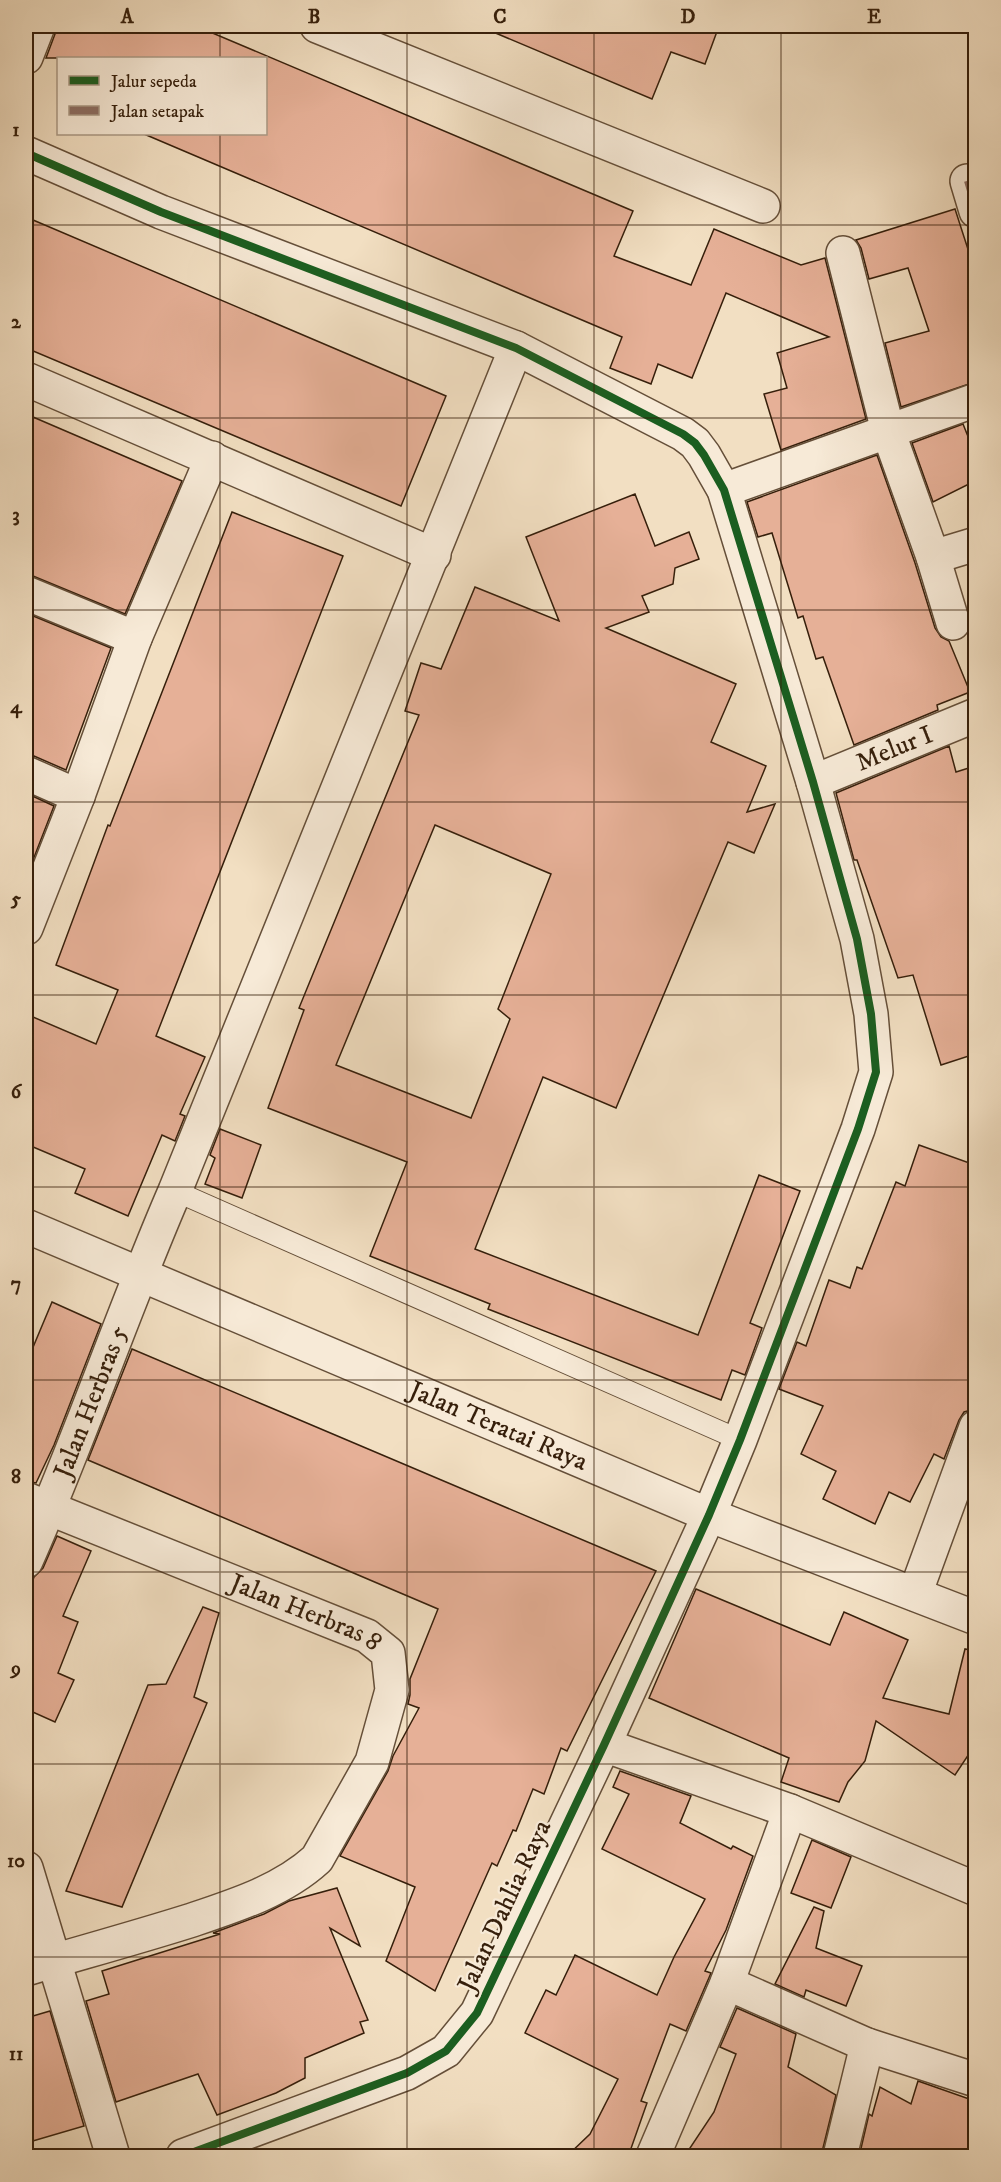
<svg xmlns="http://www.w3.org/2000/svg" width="1001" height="2182" font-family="'IM FELL DW Pica',serif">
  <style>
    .building { fill: #e6b097; stroke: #361f0b; stroke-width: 1.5; fill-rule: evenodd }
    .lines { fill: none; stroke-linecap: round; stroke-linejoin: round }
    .lane-casing { stroke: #654f39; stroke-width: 22 }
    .street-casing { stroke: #654f39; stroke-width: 36 }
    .lane { stroke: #f7ead7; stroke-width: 20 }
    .street { stroke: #f7ead7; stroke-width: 33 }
    .quiet { stroke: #8d6e63; stroke-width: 6; stroke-dasharray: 12 6; stroke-linecap: butt }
    .cycleway-casing { stroke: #f7ead7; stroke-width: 11 }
    .cycleway { stroke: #1b5e20; stroke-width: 8 }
    .grid { fill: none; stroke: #361f0b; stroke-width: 1.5; stroke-opacity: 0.55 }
    .labels { text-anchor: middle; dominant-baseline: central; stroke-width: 4.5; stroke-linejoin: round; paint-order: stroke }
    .street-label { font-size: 26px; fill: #361f0b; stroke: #f7ead7 }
    .neatline { fill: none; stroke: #361f0b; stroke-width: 2 }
    .grid-label { font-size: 20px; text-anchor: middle; font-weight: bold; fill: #361f0b }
  </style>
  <rect width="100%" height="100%" fill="#f2dfc2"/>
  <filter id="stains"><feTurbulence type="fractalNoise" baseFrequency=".00333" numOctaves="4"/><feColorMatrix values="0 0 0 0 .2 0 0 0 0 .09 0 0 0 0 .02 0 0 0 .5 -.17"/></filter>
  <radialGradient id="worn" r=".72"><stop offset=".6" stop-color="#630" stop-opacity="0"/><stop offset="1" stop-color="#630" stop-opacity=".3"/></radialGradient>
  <!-- building -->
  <g class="building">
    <polygon points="58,26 196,26 633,211 614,256 691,285 714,229 801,265 825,258 866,419 781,450 764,394 787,388 777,353 829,337 726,293 692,378 658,364 651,384 610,368 622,337 144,134 266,134 266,58 46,58"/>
    <polygon points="479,26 719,26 705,64 671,52 652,99"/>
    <polygon points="955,209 975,271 975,382 901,407 885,343 929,331 908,268 869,279 861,248 856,240"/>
    <polygon points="26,217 446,396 401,506 26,348"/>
    <polygon points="26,414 182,481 125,614 33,576 26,575"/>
    <polygon points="963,424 975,454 975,481 933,502 912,443"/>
    <polygon points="877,455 915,563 935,628 941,637 949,641 970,692 937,705 938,710 854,745 823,657 816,659 803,616 798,618 772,533 758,537 747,502"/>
    <path d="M 635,494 L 655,546 L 689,532 L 699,559 L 675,568 L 673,584 L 642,596 L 649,612 L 606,628 L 736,684 L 711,742 L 766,766 L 747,812 L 775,804 L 754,853 L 728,842 L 616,1108 L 543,1077 L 475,1249 L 698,1335 L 759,1175 L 800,1191 L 750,1323 L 762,1328 L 745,1375 L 732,1370 L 721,1400 L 488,1309 L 490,1304 L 370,1256 L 407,1162 L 268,1108 L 304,1010 L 299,1008 L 419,715 L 405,711 L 421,663 L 441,669 L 475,587 L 559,621 L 526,537 ZM 435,825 L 551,874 L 498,1009 L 510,1019 L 471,1118 L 336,1065 Z"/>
    <polygon points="232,512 343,556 156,1036 205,1057 180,1114 185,1116 175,1141 162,1135 128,1216 75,1193 85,1169 26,1144 26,1014 96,1044 118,990 56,965 108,825 110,826"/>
    <polygon points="26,613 111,648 66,770 34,756 26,755"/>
    <polygon points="949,746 956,772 975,766 975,1054 941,1065 913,975 898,978 857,860 854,860 836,793"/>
    <polygon points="26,793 54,806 26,878"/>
    <polygon points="220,1129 261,1145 242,1198 205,1184 215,1158 210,1155"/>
    <polygon points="919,1145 975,1165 975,1409 964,1412 959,1420 944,1459 934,1454 910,1502 889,1492 875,1524 823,1499 836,1471 801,1454 823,1406 779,1389 797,1342 806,1346 829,1280 850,1288 857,1267 862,1269 896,1182 905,1186"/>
    <polygon points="52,1302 101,1324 54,1445 36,1483 26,1481 26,1364"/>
    <polygon points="132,1349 656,1571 567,1751 561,1748 544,1794 533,1789 516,1831 513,1830 497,1866 492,1863 435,1991 386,1961 415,1887 340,1856 388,1771 393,1756 419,1708 408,1704 410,1695 410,1679 438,1609 88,1460"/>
    <polygon points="57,1536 91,1551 63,1616 78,1622 58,1673 74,1680 55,1722 26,1709 26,1598 34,1577 43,1568"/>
    <polygon points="696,1589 830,1645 844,1612 908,1640 883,1698 949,1714 965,1649 975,1651 975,1737 973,1748 955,1775 876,1721 865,1761 848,1782 839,1802 781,1782 789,1758 649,1698"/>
    <polygon points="203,1607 219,1613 194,1697 207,1703 122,1907 66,1891 148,1685 166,1684"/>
    <polygon points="620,1771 691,1796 680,1823 731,1849 733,1846 753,1856 726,1930 705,1971 711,1973 686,2031 670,2024 641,2101 647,2103 628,2157 566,2157 590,2134 618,2079 525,2033 546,1990 556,1995 575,1955 657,1995 674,1957 705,1899 602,1849 629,1794 613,1787"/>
    <polygon points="812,1840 851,1857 831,1908 791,1893"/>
    <polygon points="337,1888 360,1946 330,1928 368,2020 360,2022 364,2033 305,2058 305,2078 276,2093 217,2115 198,2074 116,2102 86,2001 109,1994 102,1971 220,1934 213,1933 264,1914 289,1901"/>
    <polygon points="814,1907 824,1911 816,1948 862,1966 846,2006 806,1990 804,1997 775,1984"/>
    <polygon points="737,2008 796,2034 788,2067 836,2095 822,2152 783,2153 781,2157 684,2157 714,2112 736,2054 720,2047"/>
    <polygon points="50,2011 84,2126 26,2143 26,2018"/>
    <polygon points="918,2081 975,2101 975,2157 859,2157 869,2114 872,2116 880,2087 911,2104"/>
  </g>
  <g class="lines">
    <defs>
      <polyline id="lane" points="175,1191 740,1440"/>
      <g id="street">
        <polyline points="317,26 763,206"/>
        <polyline points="26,57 38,26"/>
        <polyline points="26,153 161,212 516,348 683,434 695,443 704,455 724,490 813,782 857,939 871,1014 876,1072 858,1129 740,1440 709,1515 604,1745 477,2013 446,2051 407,2073 183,2156"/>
        <polyline points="967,181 976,211"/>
        <polyline points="843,253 888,431 933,557 953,623"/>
        <polyline points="26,379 434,555"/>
        <polyline points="724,490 976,400"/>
        <polyline points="933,557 976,544"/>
        <polyline points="26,593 135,638"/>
        <polyline points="26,773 78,796"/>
        <path id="s1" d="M 813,782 L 976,715"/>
        <polyline points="26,928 78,796 135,638 212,458"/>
        <path id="s2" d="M 26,1226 L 709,1515 L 976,1618"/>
        <path id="s3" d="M 26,1499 L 367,1636 L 388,1653 L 392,1690 L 372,1762 L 317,1859 C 282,1891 234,1906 189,1921 C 135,1938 80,1953 26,1969"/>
        <path id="s4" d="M 26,1561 C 80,1440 122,1313 175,1191 L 516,348"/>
        <polyline points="915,1594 976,1427"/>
        <polyline points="604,1745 790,1811 976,1889"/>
        <polyline points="26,1868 113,2156"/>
        <polyline points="727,1983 867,2045 976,2080"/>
        <polyline points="653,2156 727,1983 790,1811"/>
        <polyline points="840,2156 867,2045"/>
      </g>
    </defs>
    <!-- lane casing -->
    <use href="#lane" class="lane-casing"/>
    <!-- street casing -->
    <use href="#street" class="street-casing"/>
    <!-- lane -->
    <use href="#lane" class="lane"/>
    <!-- street -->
    <use href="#street" class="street"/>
    <!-- quiet -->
    <polyline class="quiet" points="967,181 976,211"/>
    <defs>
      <polyline id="cycleway" points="26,153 161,212 516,348 683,434 695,443 704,455 724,490 813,782 857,939 871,1014 876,1072 858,1129 740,1440 709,1515 604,1745 477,2013 446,2051 407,2073 183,2156"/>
    </defs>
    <!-- cycleway casing -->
    <use href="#cycleway" class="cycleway-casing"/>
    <!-- cycleway -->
    <use href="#cycleway" class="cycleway"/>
  </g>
  <!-- grid -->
  <path class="grid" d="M 220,26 L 220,58M 407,26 L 407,2156M 594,26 L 594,2156M 781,26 L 781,2156M 220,134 L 220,2156M 26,225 L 976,225M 26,418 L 976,418M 26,610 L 976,610M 26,802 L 976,802M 26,995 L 976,995M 26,1187 L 976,1187M 26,1380 L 976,1380M 26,1572 L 976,1572M 26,1764 L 976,1764M 26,1957 L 976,1957"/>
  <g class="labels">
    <!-- street labels -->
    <g class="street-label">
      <text stroke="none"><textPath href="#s1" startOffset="88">Melur I</textPath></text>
      <text stroke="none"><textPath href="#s4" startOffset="172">Jalan Herbras 5</textPath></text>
      <text stroke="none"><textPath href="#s2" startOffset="513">Jalan Teratai Raya</textPath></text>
      <text stroke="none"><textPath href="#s3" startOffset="302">Jalan Herbras 8</textPath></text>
      <text transform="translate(505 1906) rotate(-65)">Jalan Dahlia Raya</text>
    </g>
  </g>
  <!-- margin -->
  <rect width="1001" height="2182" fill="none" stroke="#f2dfc2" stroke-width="66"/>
  <!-- legend -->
  <rect x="57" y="57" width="210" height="78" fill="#f7ead7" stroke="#aa9985" stroke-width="1.5"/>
  <rect x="69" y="76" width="30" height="9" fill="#1b5e20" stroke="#aa9985" stroke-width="1.5"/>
  <text x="111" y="87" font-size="18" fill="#361f0b">Jalur sepeda</text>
  <rect x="69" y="106" width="30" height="9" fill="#8d6e63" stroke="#aa9985" stroke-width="1.5"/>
  <text x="111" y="117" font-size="18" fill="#361f0b">Jalan setapak</text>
  <rect x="33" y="33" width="935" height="2116" class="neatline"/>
  <g class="grid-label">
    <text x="127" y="23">A</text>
    <text x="314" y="23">B</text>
    <text x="500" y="23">C</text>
    <text x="688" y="23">D</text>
    <text x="874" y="23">E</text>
    <text x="16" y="136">1</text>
    <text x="16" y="328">2</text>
    <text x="16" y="521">3</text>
    <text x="16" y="713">4</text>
    <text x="16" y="905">5</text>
    <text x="16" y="1098">6</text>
    <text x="16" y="1290">7</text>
    <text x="16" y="1483">8</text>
    <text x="16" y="1675">9</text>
    <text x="16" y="1867">10</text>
    <text x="16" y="2060">11</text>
  </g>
  <rect width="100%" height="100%" filter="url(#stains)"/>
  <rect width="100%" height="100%" fill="url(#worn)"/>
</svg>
